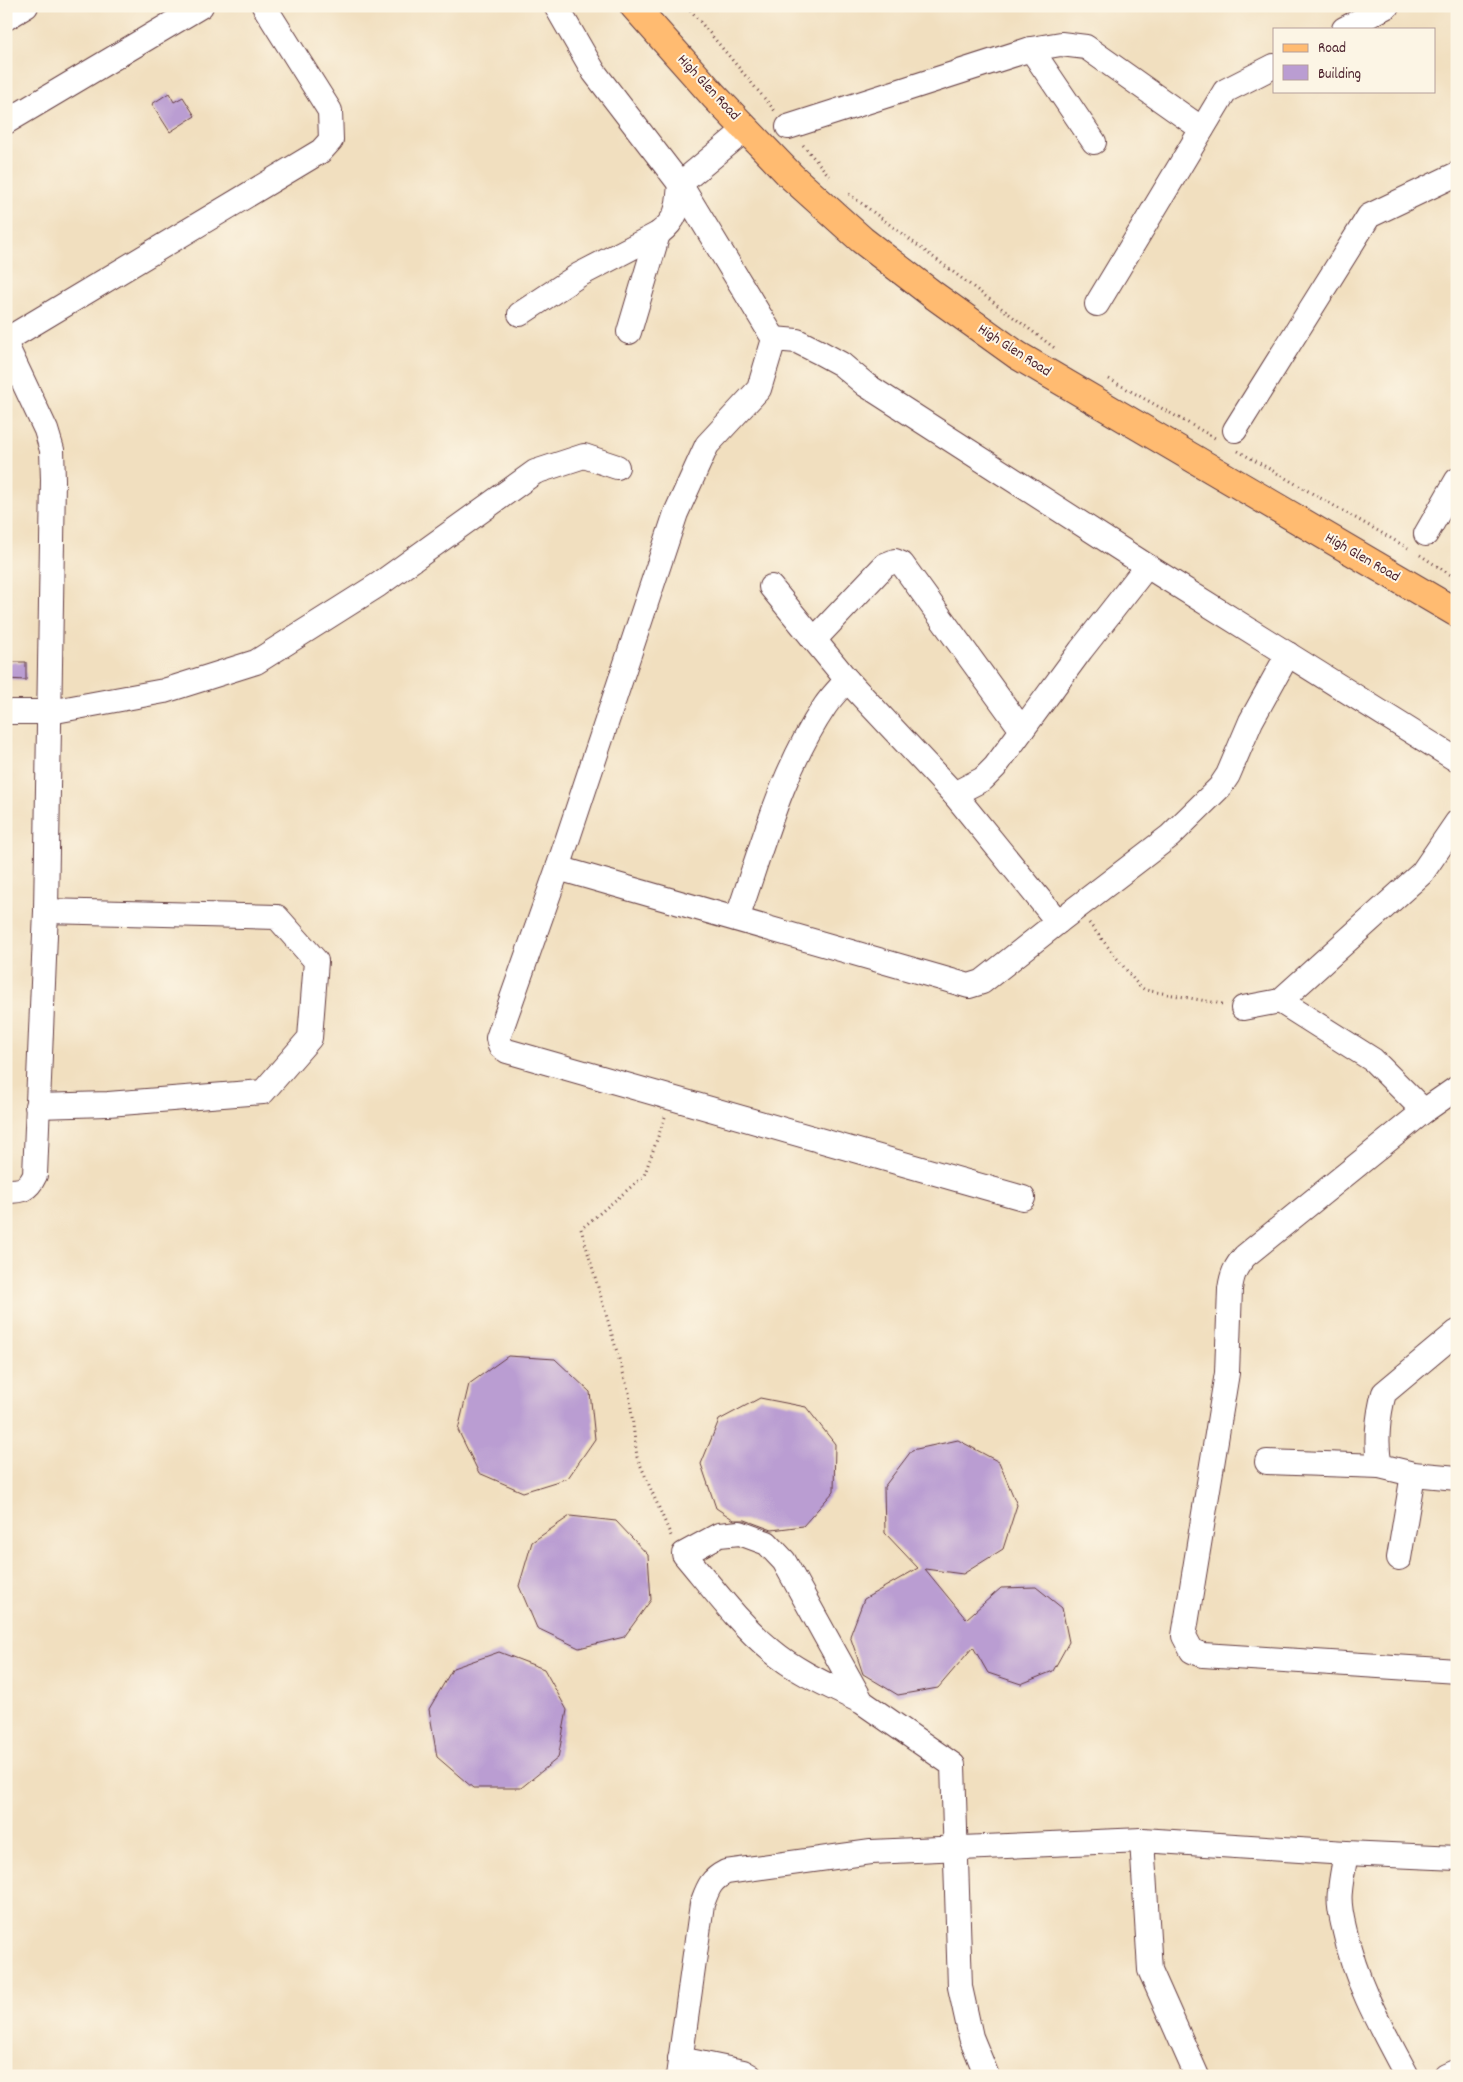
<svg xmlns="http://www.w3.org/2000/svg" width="1463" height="2082" font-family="Dekko,sans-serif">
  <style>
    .building { fill: #ba9dd2 }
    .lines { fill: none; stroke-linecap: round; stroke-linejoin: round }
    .minor-casing { stroke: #633c41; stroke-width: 26 }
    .major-casing { stroke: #633c41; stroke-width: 30 }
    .path { stroke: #633c41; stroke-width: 3; stroke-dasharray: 1 4; stroke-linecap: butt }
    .minor { stroke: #fff; stroke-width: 24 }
    .major { stroke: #ffbb71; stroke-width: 28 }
    .labels { text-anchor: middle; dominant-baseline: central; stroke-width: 4; stroke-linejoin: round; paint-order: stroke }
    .street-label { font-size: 15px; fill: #4a1f2b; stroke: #fcf5e5 }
  </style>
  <rect width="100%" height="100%" fill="#fcf5e5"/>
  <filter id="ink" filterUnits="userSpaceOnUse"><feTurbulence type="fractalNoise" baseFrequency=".02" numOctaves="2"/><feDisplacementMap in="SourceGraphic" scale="10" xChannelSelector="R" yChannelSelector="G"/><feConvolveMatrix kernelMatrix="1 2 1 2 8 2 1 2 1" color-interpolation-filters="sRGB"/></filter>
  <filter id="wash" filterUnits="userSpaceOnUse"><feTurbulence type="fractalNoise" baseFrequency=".0096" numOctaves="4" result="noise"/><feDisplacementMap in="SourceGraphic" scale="20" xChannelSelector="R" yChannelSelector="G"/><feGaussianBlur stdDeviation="1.12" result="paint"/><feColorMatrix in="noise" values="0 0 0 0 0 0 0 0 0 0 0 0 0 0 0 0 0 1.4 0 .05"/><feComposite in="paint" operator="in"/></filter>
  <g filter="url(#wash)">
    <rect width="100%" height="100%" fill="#f1dfbf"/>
    <g id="blocks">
      <!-- building -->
      <g class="building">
        <polygon points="169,93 174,102 183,97 195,116 170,132 152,104"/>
        <polygon points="6,662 26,662 26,680 6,679"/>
        <polygon points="508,1356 555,1359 590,1392 595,1439 568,1478 523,1492 479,1473 458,1430 469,1384"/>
        <polygon points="760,1398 806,1407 835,1444 834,1491 803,1526 772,1530 745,1520 734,1520 716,1508 701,1464 719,1420"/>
        <polygon points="958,1440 999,1462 1017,1505 1003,1549 963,1574 925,1569 966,1619 1001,1588 1036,1587 1062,1608 1069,1642 1053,1671 1021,1684 988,1673 973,1647 938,1688 898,1695 863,1674 850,1636 864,1599 918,1568 885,1533 884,1487 912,1450"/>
        <polygon points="570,1516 616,1521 648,1555 651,1600 624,1637 579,1648 537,1628 519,1586 532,1542"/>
        <polygon points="499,1652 544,1669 567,1710 558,1758 521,1788 473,1788 437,1757 429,1709 453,1668"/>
      </g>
    </g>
  </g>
  <g filter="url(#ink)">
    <use href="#blocks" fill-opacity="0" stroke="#633c41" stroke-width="1"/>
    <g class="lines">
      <defs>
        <g id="minor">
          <polyline points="556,6 594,72 680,184 774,339"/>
          <polyline points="6,18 26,6"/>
          <polyline points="1344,29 1387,6"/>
          <polyline points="1031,49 1094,142"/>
          <polyline points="6,122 201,6"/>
          <polyline points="788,127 1031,49 1061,44 1086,47 1202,129"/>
          <polyline points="1097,304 1225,91 1274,66"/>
          <path d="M 520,314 L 579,275 L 658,234 C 678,219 678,208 680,184 L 746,129"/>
          <polyline points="629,332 658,234"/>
          <polyline points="6,340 321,151 331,140 330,111 264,6"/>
          <path d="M 6,345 L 46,430 L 52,450 L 53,480 L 46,911 L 35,1175 C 28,1190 22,1191 6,1191"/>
          <polyline points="1235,430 1369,216 1457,174"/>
          <polyline points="1426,534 1457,480"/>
          <polyline points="814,640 885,565 895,561 902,564 1022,730"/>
          <polyline points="6,712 50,712 164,691 256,662 378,585 535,472 584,456 617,467"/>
          <polyline points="954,794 983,779 995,767 1081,650 1147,566"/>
          <polyline points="558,868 969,986 982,982 1058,922 954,794 847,680 771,587"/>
          <path d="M 737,919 C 762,847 782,770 825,706 C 831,697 840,688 847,680"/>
          <polyline points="1058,922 1170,836 1220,787 1228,775 1251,721 1288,654"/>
          <polyline points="1280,1001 1373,1060 1424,1111"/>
          <polyline points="1243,1008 1280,1001 1422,873 1457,822"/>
          <path d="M 1457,1088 L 1424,1111 L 1245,1256 C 1235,1267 1232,1275 1230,1289 L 1227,1373 L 1184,1636 L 1192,1651 L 1203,1655 L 1457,1671"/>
          <polyline points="37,1106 108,1104 263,1092 310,1038 316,961 277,917 46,911"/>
          <polyline points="1023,1198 507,1051 500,1046 498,1038 558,868 676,513 707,445 759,389 774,339 797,341 819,352 841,364 866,385 1147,566 1457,760"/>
          <path d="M 1457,1332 L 1384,1393 C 1378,1415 1375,1444 1380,1466 L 1413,1474 L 1457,1478"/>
          <polyline points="1267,1462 1380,1466"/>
          <polyline points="1399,1558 1413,1474"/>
          <path d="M 862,1702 C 832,1687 798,1673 772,1651 C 738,1623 712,1587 684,1554 L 719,1535 L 740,1533 L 767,1543 L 784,1561 L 862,1702 L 953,1765 L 960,1987 L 971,2037 L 987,2076"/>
          <polyline points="1142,1840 1150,1970 1197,2076"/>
          <path d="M 1346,1853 C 1344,1866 1341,1878 1340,1891 C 1338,1905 1342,1919 1345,1932 C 1356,1984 1382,2029 1407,2076"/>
          <polyline points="680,2059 743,2072 750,2076"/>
          <path d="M 678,2076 L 702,1904 C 708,1888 710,1880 726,1872 L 871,1852 L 1142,1840 L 1346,1853 L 1457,1858"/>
          <polyline points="1446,2076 1457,2071"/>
        </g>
        <polyline id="major" points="634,6 714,96 792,177 862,240 932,294 1017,355 1457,613"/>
      </defs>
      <!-- minor casing -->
      <use href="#minor" class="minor-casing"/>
      <!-- major casing -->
      <use href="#major" class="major-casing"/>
      <!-- path -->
      <g class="path">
        <polyline points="687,6 775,111"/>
        <polyline points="803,145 831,178"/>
        <polyline points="849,194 1056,349"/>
        <polyline points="1109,379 1215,438"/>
        <polyline points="1238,451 1408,548"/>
        <polyline points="1420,555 1457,579"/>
        <polyline points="1089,923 1139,986 1145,990 1223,1004"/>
        <polyline points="665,1117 644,1176 581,1229 629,1393 637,1457 672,1538"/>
      </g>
      <!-- minor -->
      <use href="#minor" class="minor"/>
      <!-- major -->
      <use href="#major" class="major"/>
    </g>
  </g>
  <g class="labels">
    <!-- street labels -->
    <g class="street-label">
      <text transform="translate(708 88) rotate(47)">High Glen Road</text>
      <text transform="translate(1014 351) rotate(33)">High Glen Road</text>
      <text transform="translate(1362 558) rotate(30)">High Glen Road</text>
    </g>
  </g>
  <!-- margin -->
  <rect width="1463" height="2082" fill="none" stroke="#fcf5e5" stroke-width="25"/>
  <!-- legend -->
  <rect x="1273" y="28" width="162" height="65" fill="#fcf5e5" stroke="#b59f9b"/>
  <rect x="1283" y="44" width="25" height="8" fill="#ffbb71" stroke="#b59f9b"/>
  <text x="1318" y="52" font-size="15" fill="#4a1f2b">Road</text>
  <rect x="1283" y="65" width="25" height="15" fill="#ba9dd2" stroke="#b59f9b"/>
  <text x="1318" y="78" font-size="15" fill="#4a1f2b">Building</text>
</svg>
